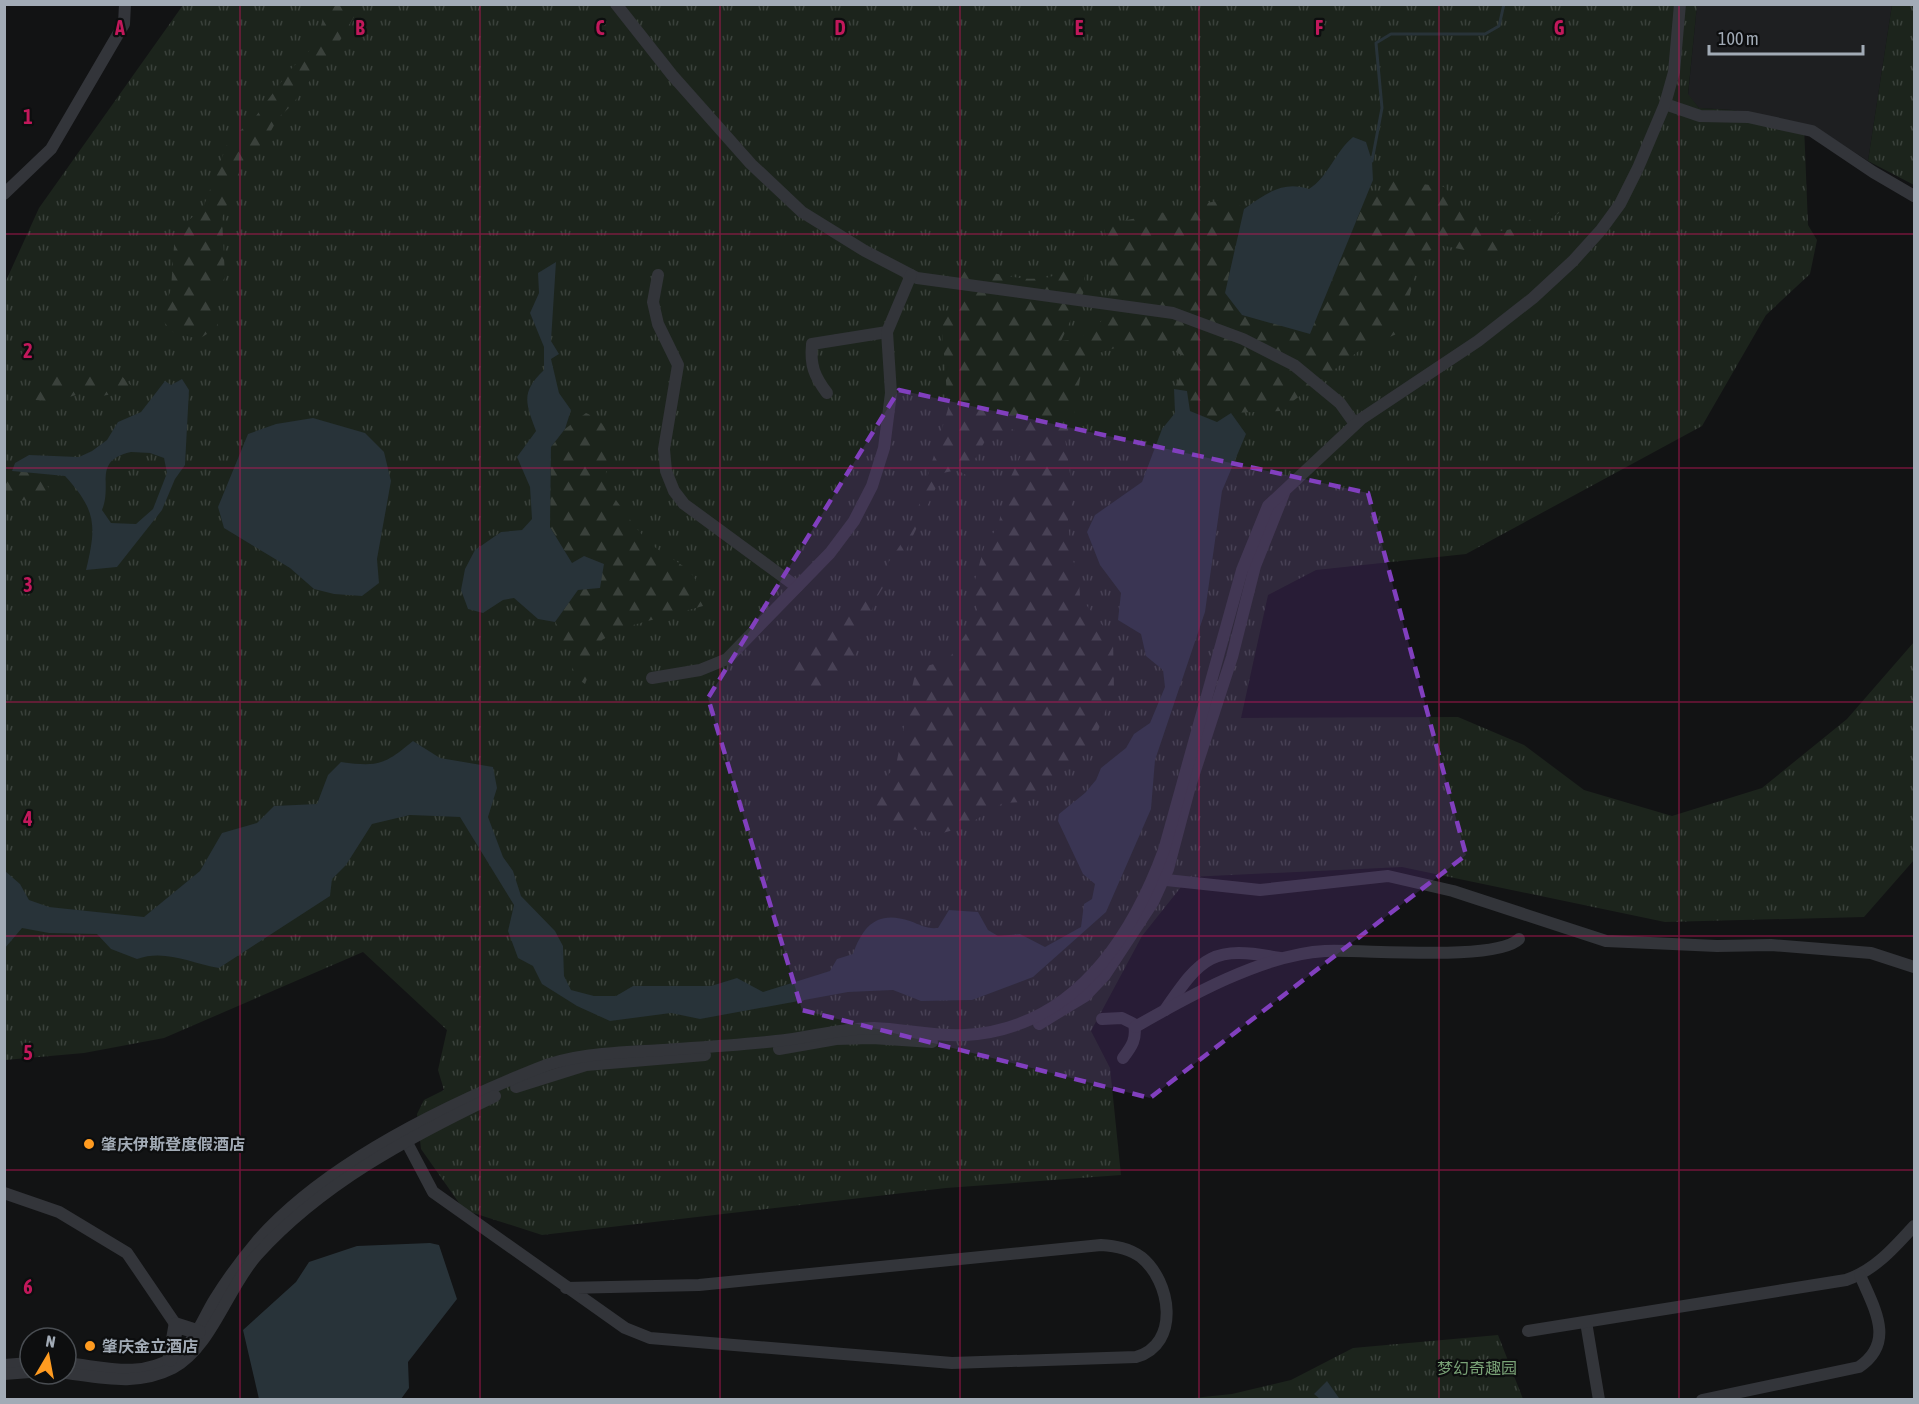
<svg xmlns="http://www.w3.org/2000/svg" width="1919" height="1404" font-family="'Asap Condensed','Noto Sans SC',sans-serif">
  <style>
    .built { fill: #1e1f21 }
    .grass { fill: url(#grass-tufts) }
    .forest { fill: url(#forest-firs) }
    .water { fill: #283339; fill-rule: evenodd }
    .lines { fill: none; stroke-linecap: round; stroke-linejoin: round }
    .stream { stroke: #283339; stroke-width: 3 }
    .minor { stroke: #33353a; stroke-width: 12 }
    .tertiary { stroke: #33353a; stroke-width: 15 }
    .marked { fill: #813fbe; fill-opacity: 0.2; stroke: #813fbe; stroke-width: 4.5; stroke-dasharray: 12 8; stroke-linejoin: round }
    .grid { fill: none; stroke: #c2185b; stroke-width: 1.5; stroke-opacity: 0.55 }
    .poi-dot { fill: #ff9b20; stroke: #0d0e0f; stroke-width: 2 }
    .labels { text-anchor: middle; dominant-baseline: central; stroke-width: 4.5; stroke-linejoin: round; paint-order: stroke }
    .poi-label { font-size: 16px; font-weight: bold; fill: #a2abb6; stroke: #0d0e0f; text-anchor: start }
    .park-label { font-size: 16px; fill: #7aa377; stroke: #0d0e0f }
    .grid-label { font-size: 20px; text-anchor: middle; font-weight: bold; fill: #c2185b; stroke: #0d0e0f; stroke-width: 4.5; stroke-linejoin: round; paint-order: stroke }
  </style>
  <defs>
    <pattern id="grass-tufts" width="24" height="20" patternUnits="userSpaceOnUse" patternTransform="scale(1.5)"><rect width="24" height="20" fill="#1c241c"/><path d="M3 7l-1-3M5 7V3M7 7l1-3M15 17l-1-3M17 17v-4M19 17l1-3" fill="none" stroke="#3a413b"/></pattern>
    <pattern id="forest-firs" width="22" height="20" patternUnits="userSpaceOnUse" patternTransform="scale(1.5)"><rect width="22" height="20" fill="#1c241c"/><path d="M5 1l3.5 6h-7zM16 11l3.5 6h-7z" fill="#3a413b"/></pattern>
  </defs>
  <rect width="100%" height="100%" fill="#121314"/>
  <!-- built -->
  <polygon class="built" points="1697,5 1892,5 1868,161 1820,130 1804,125 1732,110 1699,108 1688,95"/>
  <!-- grass -->
  <g class="grass">
    <polygon points="183,5 1697,5 1688,94 1699,108 1732,110 1804,125 1808,225 1817,240 1810,274 1766,315 1702,426 1466,554 1316,570 1268,595 1241,718 1458,717 1524,745 1584,790 1672,816 1762,788 1847,719 1914,642 1914,860 1864,917 1665,922 1402,867 1189,877 1142,936 1091,1031 1110,1068 1121,1175 946,1188 542,1235 464,1210 421,1149 417,1114 424,1100 444,1090 438,1070 447,1030 363,952 164,1038 84,1053 5,1060 5,283 39,208"/>
    <polygon points="1892,5 1914,5 1914,185 1868,161"/>
    <polygon points="1498,1335 1523,1399 1174,1400 1232,1394 1291,1380 1353,1348"/>
  </g>
  <!-- forest -->
  <g class="forest">
    <polygon points="326,5 361,5 341,39 291,106 278,118 266,140 243,161 222,218 225,277 214,299 218,327 199,339 174,333 161,319 171,289 175,232 203,208 228,142 256,116 290,70 317,43"/>
    <path d="M 1394,180 L 1444,187 L 1457,202 L 1464,216 L 1501,231 L 1518,228 L 1531,219 L 1560,212 L 1508,251 L 1484,254 L 1440,245 L 1419,257 L 1401,332 L 1360,350 L 1280,411 L 1231,413 L 1217,422 L 1190,411 L 1187,391 L 1174,389 L 1190,357 C 1179,356 1175,350 1165,346 C 1141,337 1104,350 1083,360 L 1074,417 L 1065,438 L 1073,495 L 1068,520 L 1071,554 L 1079,579 L 1080,597 L 1113,639 L 1114,688 L 1095,739 L 1074,762 L 1054,775 L 1023,802 L 1003,803 L 964,827 L 939,834 L 879,823 L 873,812 L 875,791 L 896,765 L 916,669 L 948,660 L 978,616 L 973,587 L 985,544 L 998,527 L 1007,485 L 1022,453 L 1014,429 L 989,434 L 966,475 L 957,470 L 943,473 L 908,546 L 876,599 L 854,656 L 843,674 L 827,692 L 817,697 L 799,692 L 791,682 L 790,665 L 801,646 L 839,610 L 868,592 L 912,528 L 948,409 L 942,327 L 964,266 C 996,272 1045,292 1070,265 L 1083,271 L 1086,287 L 1061,341 C 1127,334 1111,272 1104,225 L 1231,198 L 1244,209 L 1225,293 L 1309,334 L 1362,208 Z"/>
    <path d="M 119,373 L 135,390 L 96,397 L 79,394 L 53,402 L 27,399 L 33,377 C 62,375 90,379 119,373 Z"/>
    <path d="M 586,413 C 629,430 592,469 613,496 C 623,509 632,524 644,537 C 668,564 700,561 703,606 L 622,628 L 602,640 L 585,684 L 572,675 L 573,655 L 570,649 L 559,645 L 555,622 L 578,589 L 573,564 L 550,527 L 551,447 L 565,429 Z"/>
    <polygon points="5,472 33,472 46,480 49,491 39,499 5,502"/>
  </g>
  <!-- water -->
  <g class="water">
    <path d="M 1353,137 L 1366,142 L 1372,161 L 1373,180 L 1310,334 L 1242,315 L 1225,293 L 1244,209 C 1265,194 1283,180 1309,189 C 1328,177 1335,152 1353,137 Z"/>
    <path d="M 556,262 L 551,341 L 559,354 L 551,359 L 559,393 L 571,410 L 565,429 L 551,447 L 550,527 L 572,563 L 584,556 L 604,564 L 600,588 L 578,590 L 555,622 L 538,619 L 514,598 L 503,600 L 483,613 L 468,609 L 461,590 L 465,569 L 475,550 L 501,532 L 522,530 L 532,519 L 530,487 L 517,457 L 536,431 C 526,403 520,393 544,370 L 544,347 L 530,313 L 539,293 L 538,273 Z"/>
    <path d="M 182,379 L 189,390 L 185,465 L 175,479 L 162,510 L 117,567 L 86,570 C 97,525 96,510 65,476 L 12,471 L 15,463 L 29,455 L 79,457 L 92,451 L 107,440 L 118,422 L 141,412 L 165,381 L 171,385 ZM 131,452 L 150,453 L 164,458 L 167,473 L 153,509 L 136,524 L 111,523 L 102,510 C 113,484 92,461 131,452 Z"/>
    <path d="M 1174,389 L 1187,391 L 1190,411 L 1217,422 L 1231,413 L 1246,434 L 1222,491 L 1205,612 L 1155,760 L 1151,809 L 1106,912 L 1033,977 L 972,1000 L 921,1001 L 893,990 L 848,992 L 700,1019 L 671,1013 L 610,1021 L 577,1006 L 542,984 L 533,966 L 518,958 L 508,931 L 514,905 L 460,817 L 410,815 L 372,824 L 346,865 L 332,879 L 330,896 L 219,968 C 190,963 165,949 137,959 L 111,949 L 97,934 L 49,933 L 22,928 L 5,948 L 5,871 L 20,884 L 29,900 L 49,907 L 144,917 L 200,871 L 222,833 L 257,823 L 274,806 L 317,804 L 328,775 L 341,762 C 378,767 384,765 413,741 L 440,758 L 493,767 L 497,788 L 488,817 L 503,857 L 513,871 L 521,896 L 555,931 L 563,946 L 564,976 L 571,990 L 594,996 L 616,996 L 633,986 L 711,986 L 737,978 L 763,992 L 830,971 L 837,959 L 853,954 C 863,925 878,910 910,921 C 921,925 926,929 938,928 L 949,910 L 978,912 L 988,930 L 998,936 L 1020,934 L 1045,947 L 1081,927 L 1084,904 L 1092,899 L 1095,884 L 1083,874 L 1058,821 L 1059,814 L 1085,793 L 1096,780 L 1101,768 L 1126,748 L 1134,734 L 1150,723 L 1165,687 L 1163,670 L 1146,656 L 1141,634 L 1118,620 L 1121,593 L 1100,565 L 1087,532 L 1095,515 L 1142,482 L 1162,429 L 1175,413 Z"/>
    <polygon points="313,418 365,433 384,452 391,481 377,559 379,583 362,596 334,594 314,589 290,568 224,528 218,507 248,434 276,424"/>
    <polygon points="430,1243 439,1245 457,1299 408,1362 409,1388 401,1399 259,1399 243,1330 296,1282 309,1262 357,1246"/>
    <polygon points="1327,1381 1339,1398 1342,1399 1320,1399 1314,1394"/>
  </g>
  <g class="lines">
    <!-- stream -->
    <polyline class="stream" points="1372,161 1382,108 1376,43 1391,34 1485,34 1499,26 1504,4"/>
    <!-- minor -->
    <g class="minor">
      <polyline points="616,4 672,75 751,164 802,212 865,251 917,278 1173,313 1243,339 1294,365 1340,403 1355,424"/>
      <polyline points="1665,104 1700,116 1748,117 1812,131 1873,172 1914,196"/>
      <polyline points="4,194 51,149 124,24 125,4"/>
      <polyline points="658,275 653,302 658,324 678,365 664,449 666,471 674,491 684,504 797,587"/>
      <path d="M 827,393 C 814,376 810,365 812,344 L 887,332"/>
      <polyline points="652,678 700,670 727,659 830,553 854,521 872,486 884,448 891,393 887,332 911,275"/>
      <polyline points="1157,879 1260,890 1388,876 1453,891 1606,941 1717,946 1771,945 1871,953 1914,967"/>
      <path d="M 1165,1010 C 1202,956 1212,945 1280,958"/>
      <path d="M 1102,1019 L 1122,1018 L 1134,1024 C 1137,1039 1132,1046 1123,1058"/>
      <polyline points="1039,1024 1085,996 1105,975 1153,902 1168,869 1190,786 1232,657 1255,566 1284,493"/>
      <path d="M 1135,1027 C 1187,997 1264,954 1325,951 C 1363,949 1496,962 1519,939"/>
      <polyline points="779,1049 836,1039 872,1038 932,1042"/>
      <polyline points="516,1087 586,1065 705,1055"/>
      <path d="M 404,1137 L 433,1192 L 625,1328 L 650,1338 L 952,1363 L 1136,1357 C 1181,1344 1171,1281 1141,1257 C 1129,1248 1115,1246 1101,1245 L 699,1285 L 566,1288"/>
      <polyline points="4,1193 59,1212 127,1253 176,1325"/>
      <polyline points="1586,1322 1599,1400"/>
      <path d="M 1528,1331 L 1846,1280 C 1875,1270 1894,1248 1914,1226"/>
      <path d="M 66,1363 C 105,1367 139,1379 174,1357 C 195,1344 203,1318 215,1299 C 228,1278 242,1259 258,1240 C 325,1164 442,1107 536,1069 C 570,1055 608,1053 645,1051 C 689,1048 733,1046 776,1041 C 809,1038 840,1028 874,1028 C 904,1029 934,1037 965,1035 C 1071,1029 1130,942 1164,850 L 1242,570 L 1268,506 L 1361,419 L 1478,341 L 1533,298 L 1573,261 L 1601,230 L 1620,204 L 1638,168 L 1665,104 L 1674,72 L 1680,4"/>
      <polyline points="4,1365 30,1363"/>
      <path d="M 66,1373 C 104,1378 138,1386 173,1368 C 211,1348 228,1287 257,1255 C 321,1184 409,1137 495,1096"/>
      <polyline points="4,1374 30,1372"/>
      <path d="M 1702,1400 L 1859,1367 C 1896,1342 1874,1308 1860,1275"/>
    </g>
    <!-- tertiary -->
    <polyline class="tertiary" points="170,1359 176,1325 198,1332"/>
  </g>
  <!-- marked area -->
  <path class="marked" d="M 899,390 L 1368,493 L 1466,855 L 1150,1098 L 802,1010 L 708,698 Z"/>
  <!-- grid -->
  <path class="grid" d="M 240,4 L 240,1400M 480,4 L 480,1400M 720,4 L 720,1400M 960,4 L 960,1400M 1199,4 L 1199,1400M 1439,4 L 1439,1400M 1679,4 L 1679,1400M 4,234 L 1914,234M 4,468 L 1914,468M 4,702 L 1914,702M 4,936 L 1914,936M 4,1170 L 1914,1170"/>
  <!-- markers -->
  <g class="poi-dot">
    <circle cx="89" cy="1144" r="6"/>
    <circle cx="90" cy="1346" r="6"/>
  </g>
  <g class="labels">
    <!-- poi labels -->
    <g class="poi-label">
      <text x="101" y="1144">肇庆伊斯登度假酒店</text>
      <text x="102" y="1346">肇庆金立酒店</text>
    </g>
    <!-- park labels -->
    <g class="park-label">
      <text x="1477" y="1368">梦幻奇趣园</text>
    </g>
  </g>
  <g class="grid-label">
    <text x="120" y="35">A</text>
    <text x="360" y="35">B</text>
    <text x="600" y="35">C</text>
    <text x="840" y="35">D</text>
    <text x="1079" y="35">E</text>
    <text x="1319" y="35">F</text>
    <text x="1559" y="35">G</text>
    <text x="28" y="124">1</text>
    <text x="28" y="358">2</text>
    <text x="28" y="592">3</text>
    <text x="28" y="826">4</text>
    <text x="28" y="1060">5</text>
    <text x="28" y="1294">6</text>
  </g>
  <!-- border -->
  <rect width="1919" height="1404" fill="none" stroke="#a2abb6" stroke-width="12"/>
  <!-- north arrow -->
  <g transform="translate(48 1356) rotate(10)"><circle r="28" fill="#0d0e0f" stroke="#494d52" stroke-width="1.5"/>
  <path d="M0-4.5L10 22L0 15L-10 22Z" fill="#ff9b20"/>
  <text y="-9" font-size="16" font-weight="bold" text-anchor="middle" fill="#a2abb6">N</text>
  </g>
  <!-- scale -->
  <path d="M1709 45v9h154v-9" fill="none" stroke="#a2abb6" stroke-width="3"/>
  <text x="1718" y="45" font-size="18" fill="#a2abb6" stroke="#0d0e0f" stroke-width="4.5" paint-order="stroke">100 m</text>
</svg>
